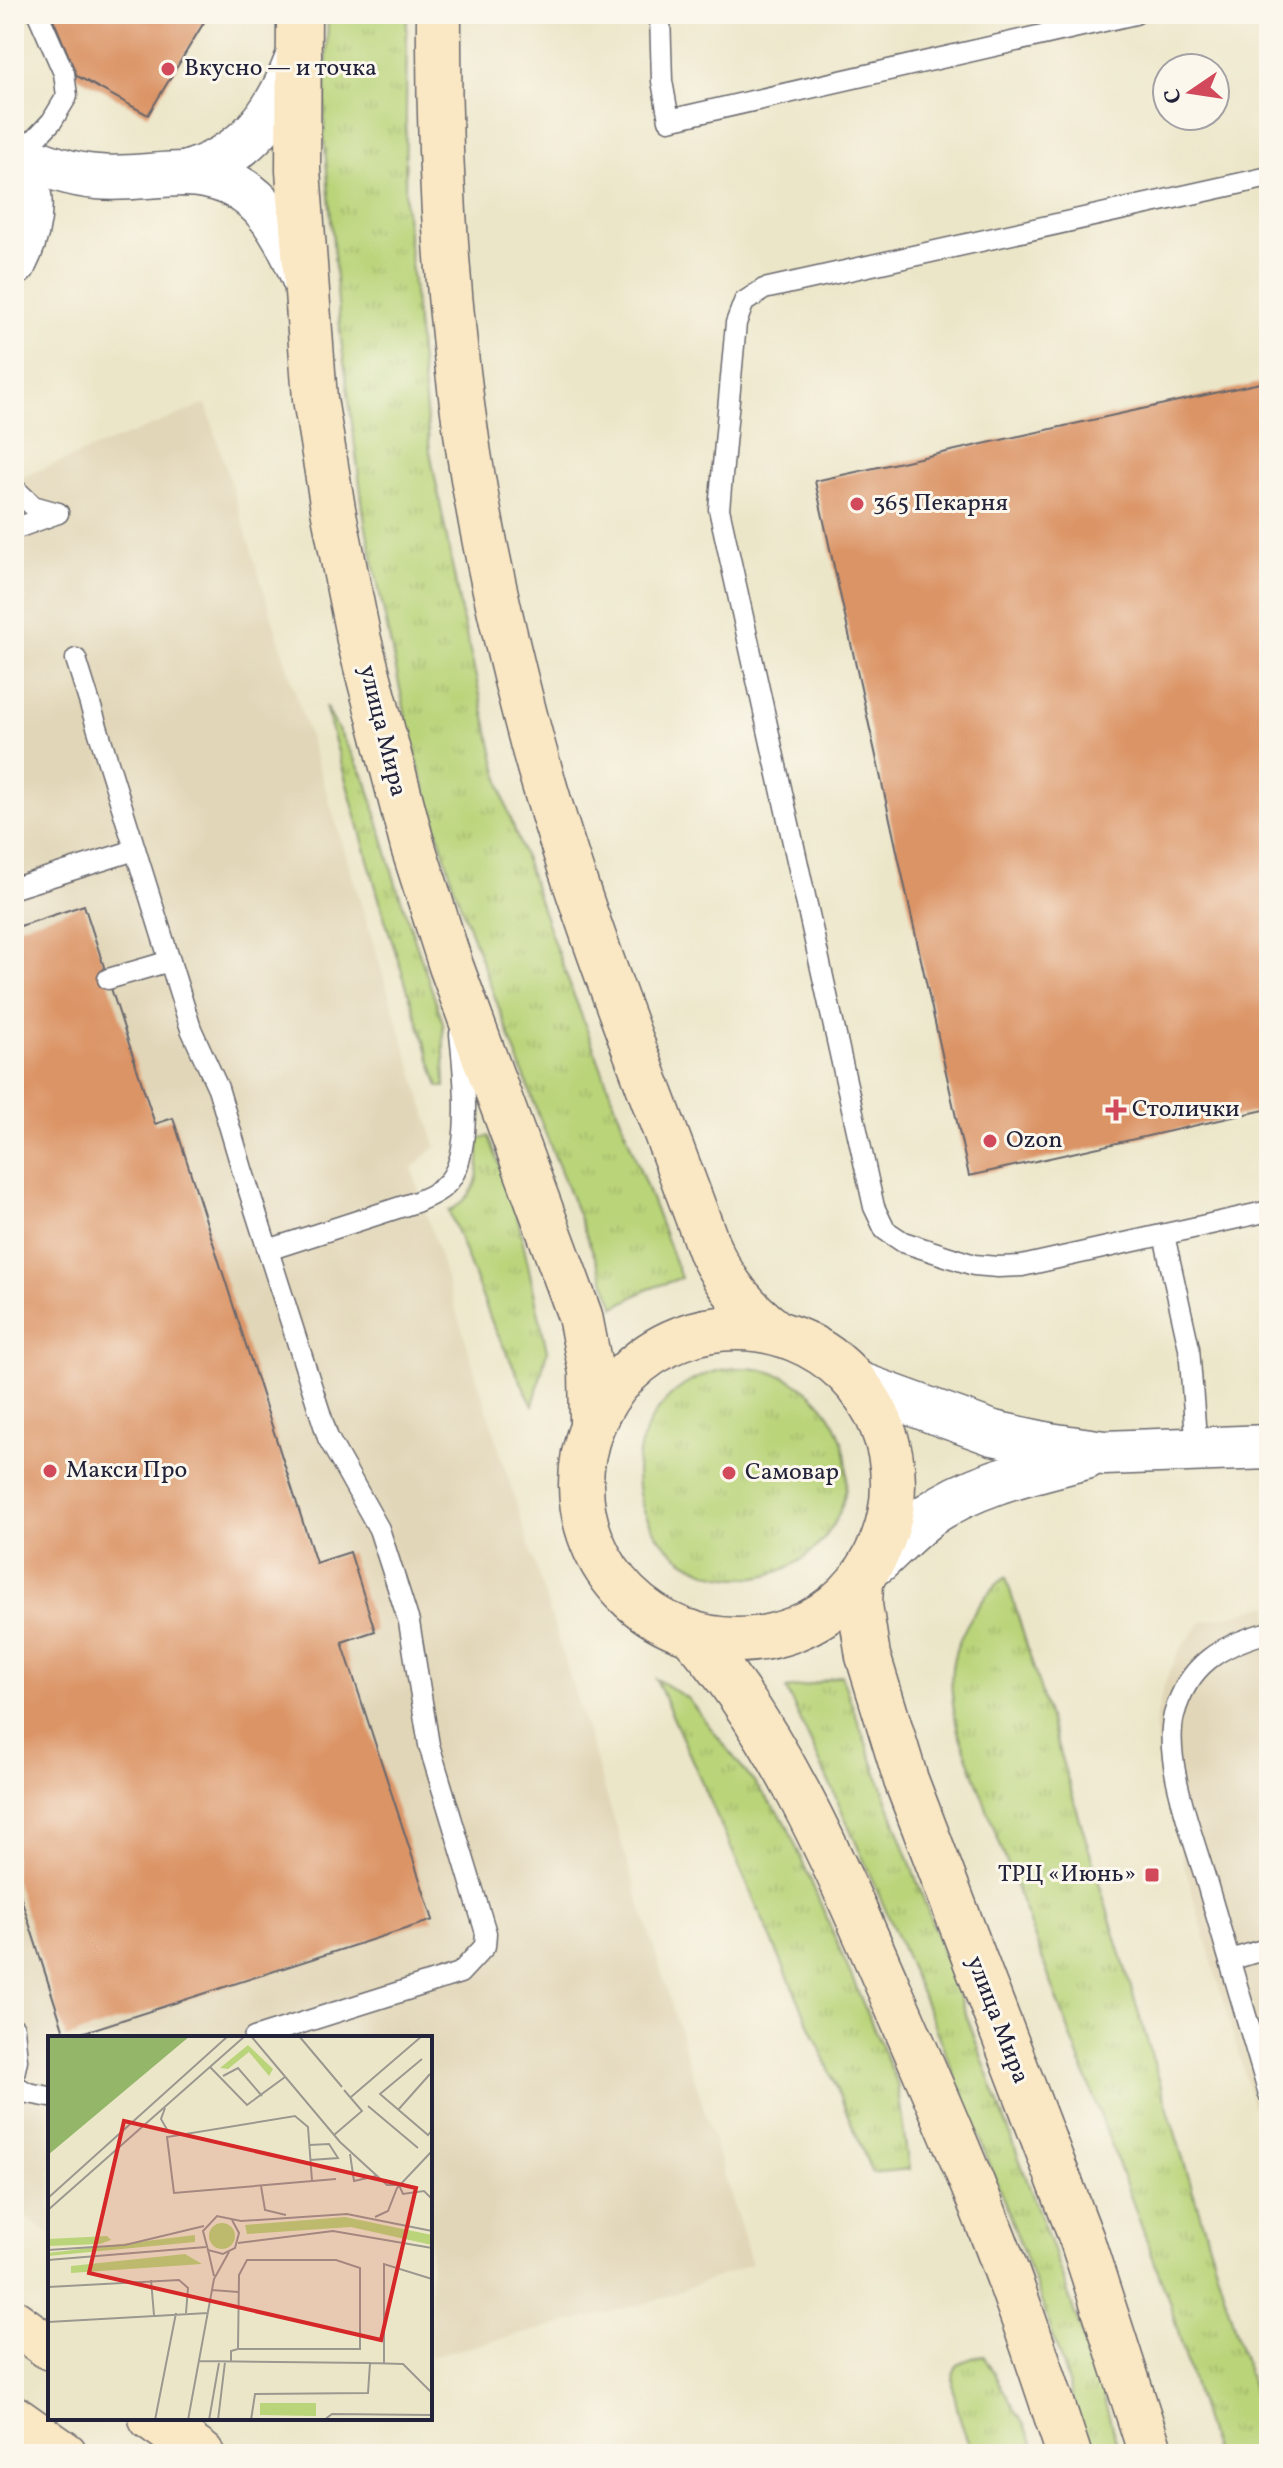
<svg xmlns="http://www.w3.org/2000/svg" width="1283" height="2468" font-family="Vollkorn,serif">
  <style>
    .built { fill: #e1d6b7 }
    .grass { fill: url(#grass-tufts); stroke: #6e7b5a; stroke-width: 2 }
    .building { fill: #db9466 }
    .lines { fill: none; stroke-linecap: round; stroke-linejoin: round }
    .service-casing { stroke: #69676d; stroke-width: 23 }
    .tertiary-casing { stroke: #69676d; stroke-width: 47 }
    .secondary-casing { stroke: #69676d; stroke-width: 47 }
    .service { stroke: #fff; stroke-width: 20 }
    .tertiary { stroke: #fff; stroke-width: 44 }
    .secondary { stroke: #fae7c3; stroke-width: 44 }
    .poi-dot { fill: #d1495b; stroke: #fbf7ec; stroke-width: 3 }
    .labels { text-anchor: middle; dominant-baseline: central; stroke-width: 6; stroke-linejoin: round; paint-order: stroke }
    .poi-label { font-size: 24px; fill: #22223b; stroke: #fbf7ec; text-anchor: start }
    .street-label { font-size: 24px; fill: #22223b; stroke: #fbf7ec }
    .inset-road { fill: none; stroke: #9b9890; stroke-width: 2 }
    .view { fill: #d62828; fill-opacity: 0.15; stroke: #d62828; stroke-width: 4 }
    .inset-edge { fill: none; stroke: #22223b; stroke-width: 4 }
  </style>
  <defs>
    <pattern id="grass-tufts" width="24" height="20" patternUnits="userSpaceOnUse" patternTransform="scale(2)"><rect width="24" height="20" fill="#bad479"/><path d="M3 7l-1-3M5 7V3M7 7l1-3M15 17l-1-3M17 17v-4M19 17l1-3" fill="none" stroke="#a0b66a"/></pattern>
  </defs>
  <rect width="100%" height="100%" fill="#fbf7ec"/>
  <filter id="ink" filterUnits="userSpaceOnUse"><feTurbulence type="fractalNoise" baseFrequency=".0125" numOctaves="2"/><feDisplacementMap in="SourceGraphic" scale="16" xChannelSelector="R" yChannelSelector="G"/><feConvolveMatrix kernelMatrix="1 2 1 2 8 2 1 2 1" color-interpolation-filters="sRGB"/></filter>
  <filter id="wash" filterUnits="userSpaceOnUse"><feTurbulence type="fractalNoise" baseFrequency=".006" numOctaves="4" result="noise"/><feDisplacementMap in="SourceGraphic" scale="32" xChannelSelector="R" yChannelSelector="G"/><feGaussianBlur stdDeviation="1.8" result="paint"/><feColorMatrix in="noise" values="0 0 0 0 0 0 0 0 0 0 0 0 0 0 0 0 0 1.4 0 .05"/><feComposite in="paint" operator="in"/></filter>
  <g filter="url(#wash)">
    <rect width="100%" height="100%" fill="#ece6c9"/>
    <!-- built -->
    <g class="built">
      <polygon points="206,404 436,1146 412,1168 752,2264 651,2302 430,2357 430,2038 50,2038 50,2235 14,2209 14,606 27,601 14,552 14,480"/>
      <polygon points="1269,1605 1269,2160 1160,1780 1155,1726 1162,1690 1178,1653 1202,1622"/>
    </g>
    <!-- grass -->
    <g class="grass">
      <polygon points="328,14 407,14 405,204 430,451 462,617 504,799 554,943 681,1278 646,1290 615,1307 543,1127 453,884 410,736 365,523 341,339 324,135"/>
      <polygon points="325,706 367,782 395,881 443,1023 445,1087 439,1087 384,916"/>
      <path d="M 489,1136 L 517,1215 L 547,1351 L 533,1406 L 493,1325 L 449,1211 C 480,1194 481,1172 478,1139 Z"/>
      <circle cx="742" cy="1473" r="105"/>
      <path d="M 1006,1577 L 1269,2441 L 1269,2454 L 1214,2454 L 1168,2298 L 958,1731 C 947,1682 947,1653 976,1610 C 985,1597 993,1586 1006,1577 Z"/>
      <path d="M 841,1675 L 1052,2248 L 1100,2386 L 1120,2454 L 1090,2454 C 1072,2396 1055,2338 1034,2281 C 960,2080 877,1883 786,1689 L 807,1686 Z"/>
      <polygon points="656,1679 687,1698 786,1823 897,2083 909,2169 872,2173 822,2053"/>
      <path d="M 983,2355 L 1031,2437 L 1036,2454 L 972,2454 C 966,2435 942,2378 959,2364 C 965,2359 976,2357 983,2355 Z"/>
    </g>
    <g id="blocks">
      <!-- building -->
      <g class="building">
        <polygon points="51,14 209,14 148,115 77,76"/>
        <polygon points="1269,381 1269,1109 969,1176 815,481"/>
        <polygon points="84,905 155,1124 173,1118 316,1563 350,1552 375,1631 342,1642 433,1920 66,2038 14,1876 14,928"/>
      </g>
    </g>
  </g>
  <g filter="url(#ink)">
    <use href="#blocks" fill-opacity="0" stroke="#69676d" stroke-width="2"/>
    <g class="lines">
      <defs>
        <g id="service">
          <polyline points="660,14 662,81 669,120 1135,14"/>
          <polyline points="15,148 35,139 52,121 67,96 64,73 38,14"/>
          <polyline points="1269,177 764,289 744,302 736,323 719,509 874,1207 885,1230 903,1242 974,1265 998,1267 1022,1266 1269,1211"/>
          <polyline points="14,488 33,506 58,513"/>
          <polyline points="14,529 58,513"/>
          <polyline points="76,659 191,1029 218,1088 242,1169 328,1438 379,1529 409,1622 429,1745 486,1933 485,1946 460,1973 254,2038"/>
          <polyline points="14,888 135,850"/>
          <polyline points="108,979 170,961"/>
          <polyline points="1164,1235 1189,1348 1197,1450"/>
          <path d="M 268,1250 L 416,1202 C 430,1196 443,1191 452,1177 C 472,1146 464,1071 460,1034"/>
          <path d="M 1269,1632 C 1221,1645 1188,1664 1174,1715 C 1162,1763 1197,1846 1210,1894 C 1230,1960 1249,2027 1269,2094"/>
          <polyline points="1230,1960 1269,1948"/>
          <polyline points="14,2028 17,2060 14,2074"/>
          <polyline points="14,2085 28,2093 50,2097"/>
        </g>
        <g id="tertiary">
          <path d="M 14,152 C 40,164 68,175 97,177 C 126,180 155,174 184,174 C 254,175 281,223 305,281"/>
          <path d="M 14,157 C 38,192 32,228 14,264"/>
          <path d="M 185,174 C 248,154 277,115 299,54"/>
          <polyline points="861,1385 993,1433 1049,1445 1104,1453 1269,1447"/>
          <path d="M 878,1561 C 895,1545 911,1529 929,1515 C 975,1483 1033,1471 1086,1457"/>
        </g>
        <g id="secondary">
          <polyline points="299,14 298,170 315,399 333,509 359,640 413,847 451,966 580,1316 591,1372 592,1421"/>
          <path d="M 439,14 C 438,160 447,309 469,454 C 484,550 507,648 532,742 C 579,914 648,1082 709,1249 C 726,1285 745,1308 776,1332"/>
          <circle cx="737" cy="1484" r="156"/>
          <polyline points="861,1582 860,1605 868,1656 906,1780 1082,2240 1151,2454"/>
          <path d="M 690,1632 C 779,1731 837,1869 890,1991 C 924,2070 960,2150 991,2231 C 1020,2304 1044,2379 1069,2454"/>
          <polyline points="14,2322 50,2348"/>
          <polyline points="14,2418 65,2454"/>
          <polyline points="151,2418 202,2454"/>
        </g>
      </defs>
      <!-- service casing -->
      <use href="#service" class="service-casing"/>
      <!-- tertiary casing -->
      <use href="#tertiary" class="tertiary-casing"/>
      <!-- secondary casing -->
      <use href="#secondary" class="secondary-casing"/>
      <!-- service -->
      <use href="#service" class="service"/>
      <!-- tertiary -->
      <use href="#tertiary" class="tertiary"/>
      <!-- secondary -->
      <use href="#secondary" class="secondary"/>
    </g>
  </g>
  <!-- markers -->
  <g class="poi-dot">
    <circle cx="168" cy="69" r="8"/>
    <circle cx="857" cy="504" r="8"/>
    <path d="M1112 1098h8v8h8v8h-8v8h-8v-8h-8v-8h8z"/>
    <circle cx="990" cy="1141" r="8"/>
    <circle cx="50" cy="1471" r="8"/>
    <circle cx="729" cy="1473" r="8"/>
    <rect x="1144" y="1867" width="16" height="16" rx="4"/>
  </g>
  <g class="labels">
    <!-- poi labels -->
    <g class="poi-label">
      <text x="184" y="69">Вкусно — и точка</text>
      <text x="873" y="504">365 Пекарня</text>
      <text x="1132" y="1110">Столички</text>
      <text x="1006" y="1141">Ozon</text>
      <text x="66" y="1471">Макси Про</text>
      <text x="745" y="1473">Самовар</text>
      <text x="1136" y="1875" text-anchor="end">ТРЦ «Июнь»</text>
    </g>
    <!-- street labels -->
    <g class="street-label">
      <text transform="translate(382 731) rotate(76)">улица Мира</text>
      <text transform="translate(997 2020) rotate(69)">улица Мира</text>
    </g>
  </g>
  <!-- overview -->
  <g transform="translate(48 2036)">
    <rect width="384" height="384" fill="#ece6c9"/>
    <path d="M 200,9 L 225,33 L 221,40 L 201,16 L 180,33 L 172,32 ZM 297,181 L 384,199 L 384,209 L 303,191 L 199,198 L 197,189 ZM161 200a13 13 0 1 1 26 0a13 13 0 1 1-26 0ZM 147,199 L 147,206 L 0,220 L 0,217 ZM 59,200 L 63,204 L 52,208 L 0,210 L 0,203 ZM 137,218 L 154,228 L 23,237 L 23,230 Z" fill="#bad479"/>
    <path d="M 0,0 L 142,0 L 0,119 Z" fill="#93b669"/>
    <path d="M 212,367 L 268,367 L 268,380 L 212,379 Z" fill="#bad479"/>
    <path class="inset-road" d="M 203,0 L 292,106 L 339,149 L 351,149M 251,0 L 294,51M 374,23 L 332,58 L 380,99 L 384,94M 162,31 L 199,69 L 237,41M 175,40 L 190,32 L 214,60M 303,61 L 374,0M 320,70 L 370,112M 117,72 L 113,83 L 121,97M 350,74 L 382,38M 286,99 L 314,75 L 296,54M 261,109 L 281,108 L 290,122 L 262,124M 302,118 L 306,145 L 328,140M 264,145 L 260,91 L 247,80 L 119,101 L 126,157 L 288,143M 351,149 L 355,158 L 376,155 L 384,163M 213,150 L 217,174 L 238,179M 0,162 L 180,0M 0,174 L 197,0M 327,181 L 340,175 L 349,152 L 384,115M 184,184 L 191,197 L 187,212 L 175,218 L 160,214 L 155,195 L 169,180 L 193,185 L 299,178 L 384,195M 190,207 L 285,195 L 384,212M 0,214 L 77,209 L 156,190M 160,214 L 166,240M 0,224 L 158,211M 103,244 L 106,279M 0,251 L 131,244 L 140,252 L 138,277M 164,254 L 190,256M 0,286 L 160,277M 151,325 L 322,327 L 320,357 L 207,358 L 203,384M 183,326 L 183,315 L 190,313 L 191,239 L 199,224 L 288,224 L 312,232 L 312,313 L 190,313M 322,327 L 355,328 L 384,357M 336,327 L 336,228 L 384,243M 107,384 L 128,277M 140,384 L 166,243 L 181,216M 161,384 L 171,327M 170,384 L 177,326M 276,384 L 284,378 L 384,379"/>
    <path class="view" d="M 76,85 L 368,152 L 333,304 L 41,237 Z"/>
    <rect width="384" height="384" class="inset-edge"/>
  </g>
  <!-- margin -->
  <rect width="1283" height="2468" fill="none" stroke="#fbf7ec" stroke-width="48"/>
  <!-- north arrow -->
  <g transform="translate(1191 92) rotate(257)"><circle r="38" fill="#fbf7ec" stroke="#a4a2a5" stroke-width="2"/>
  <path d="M0-6L14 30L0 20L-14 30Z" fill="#d1495b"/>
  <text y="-12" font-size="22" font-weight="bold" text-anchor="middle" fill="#22223b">С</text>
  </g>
</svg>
